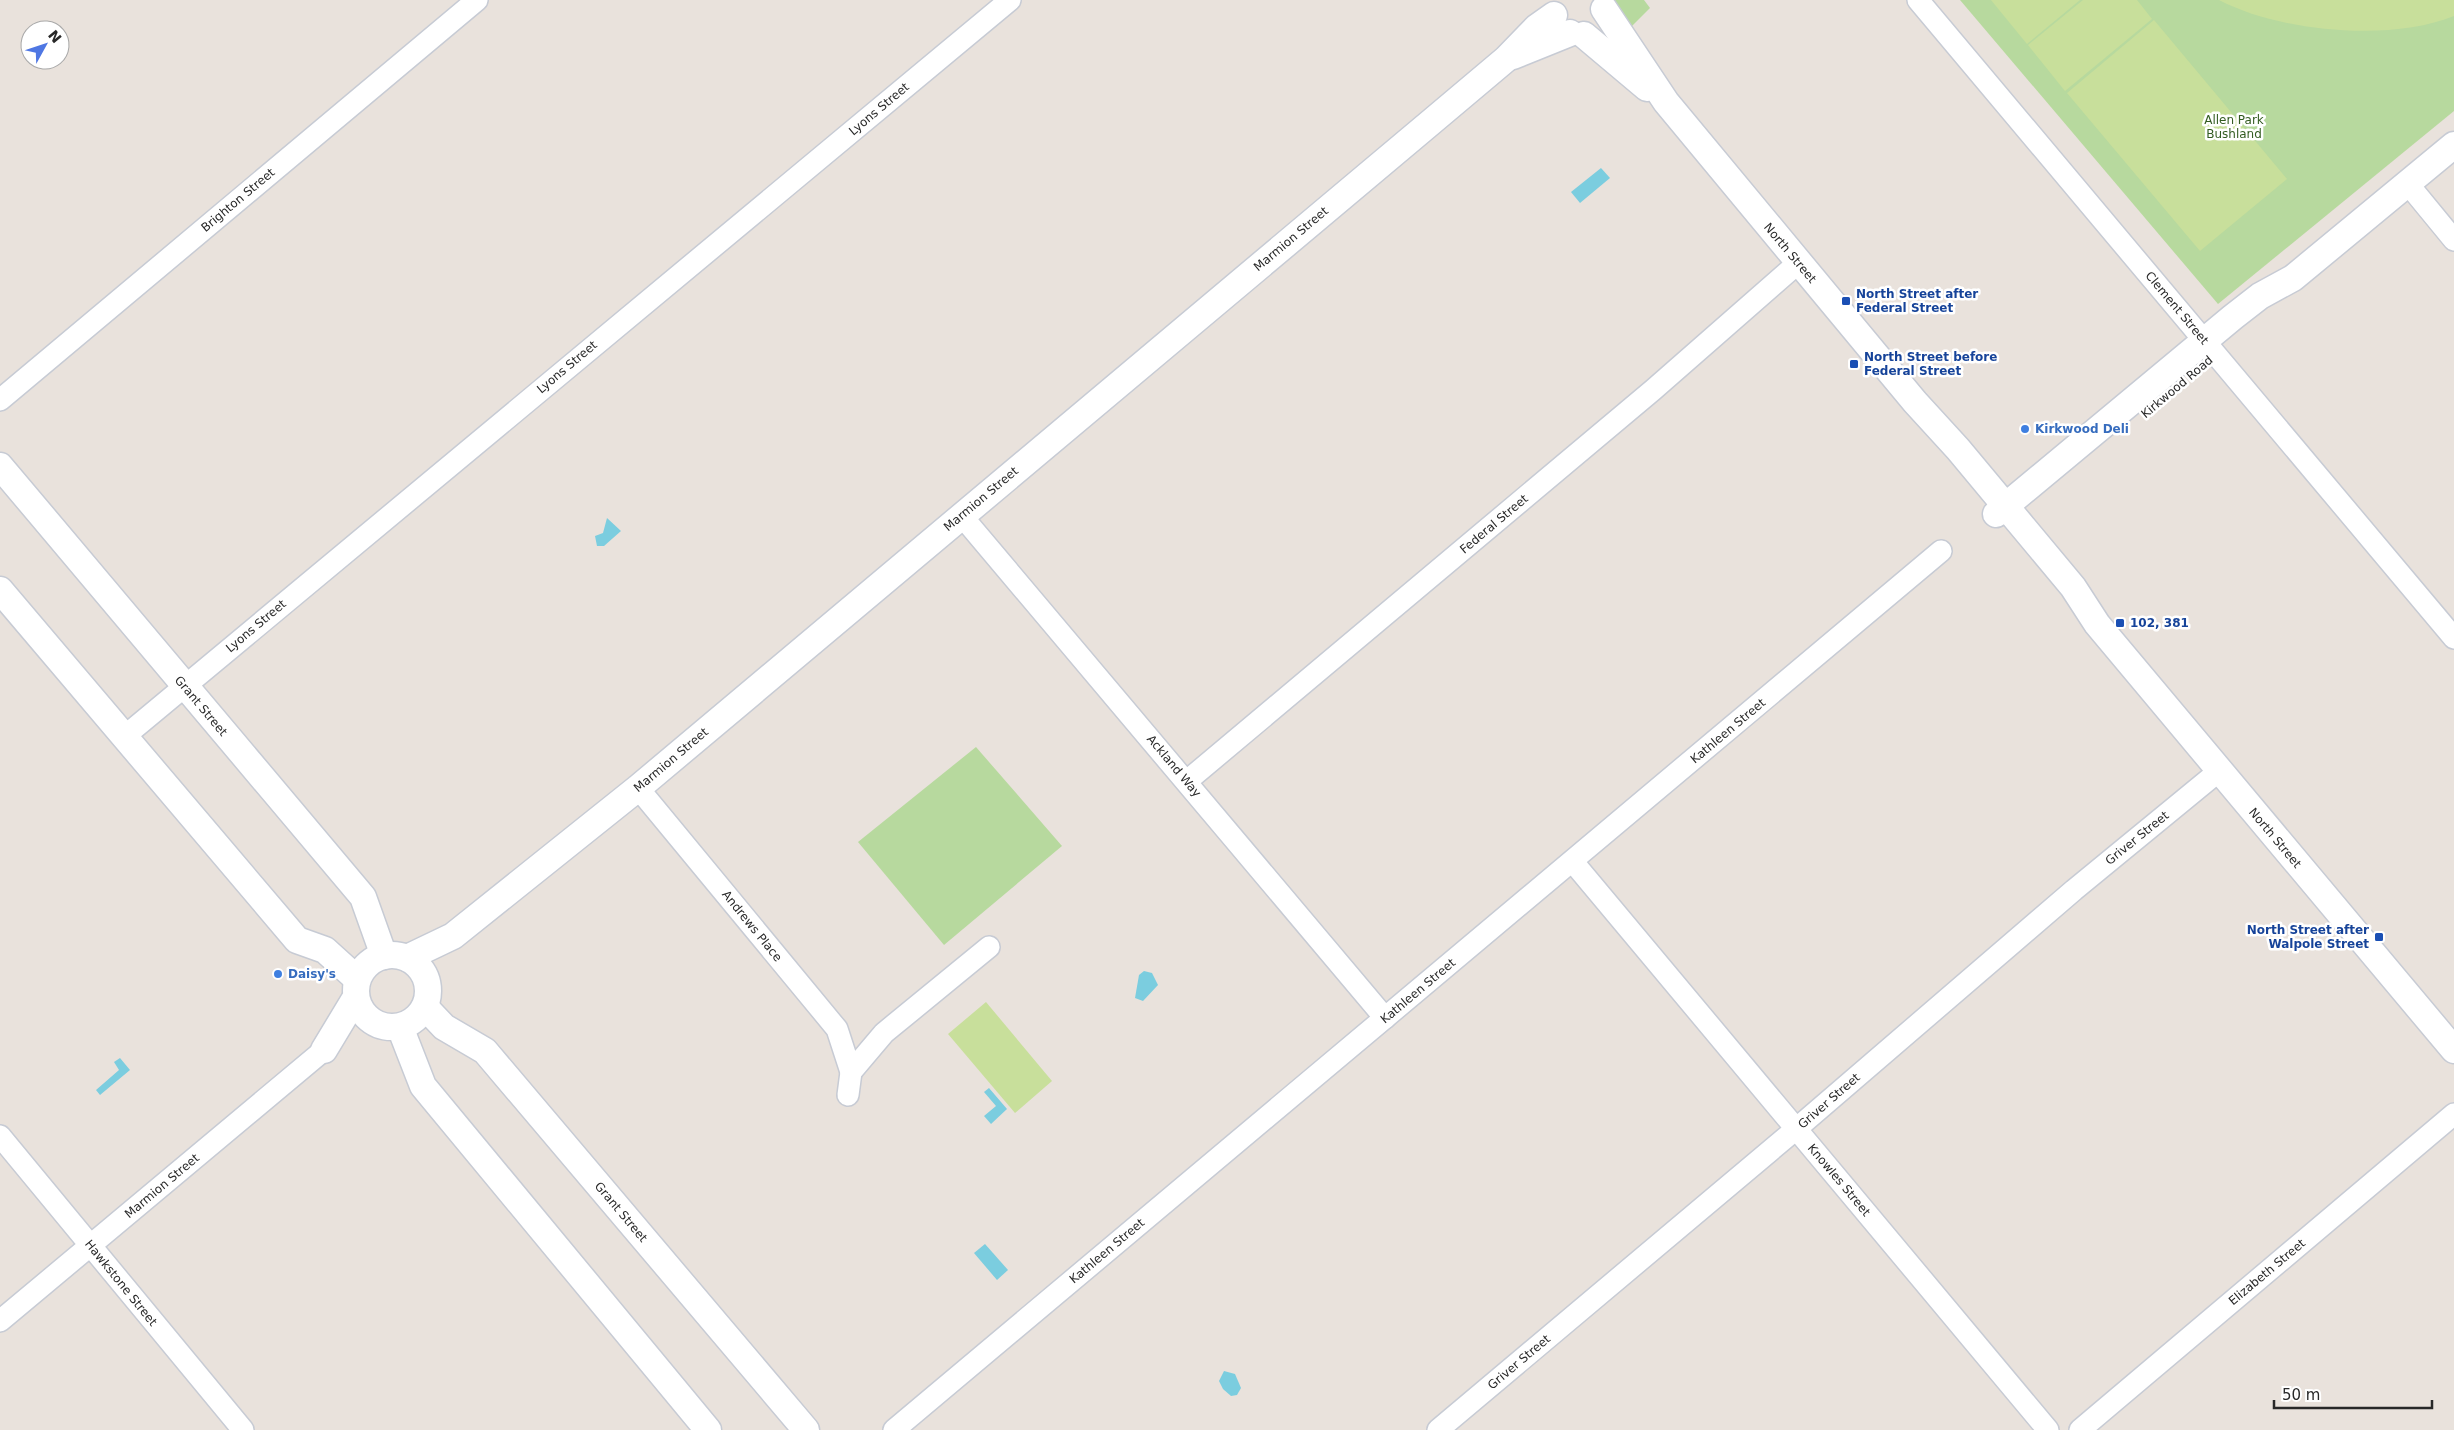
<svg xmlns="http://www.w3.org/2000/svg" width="2454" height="1430" font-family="'DejaVu Sans',sans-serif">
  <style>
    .green { fill: #b7d99e }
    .pitch { fill: #c8df9b }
    .water { fill: #7bcddf }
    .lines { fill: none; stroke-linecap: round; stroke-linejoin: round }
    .minor-casing { stroke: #c7cbd4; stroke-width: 24 }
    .tertiary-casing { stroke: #c7cbd4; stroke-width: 29 }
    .minor { stroke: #fff; stroke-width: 21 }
    .tertiary { stroke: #fff; stroke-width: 26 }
    .transit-dot { fill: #1a4fb4; stroke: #fff; stroke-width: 2 }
    .shop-dot { fill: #3f7fe0; stroke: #fff; stroke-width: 2 }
    .labels { text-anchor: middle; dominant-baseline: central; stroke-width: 5; stroke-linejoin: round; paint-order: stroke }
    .street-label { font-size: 12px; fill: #282828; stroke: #fff }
    .park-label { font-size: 12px; fill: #335c22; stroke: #fff }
    .transit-label { font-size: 12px; font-weight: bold; fill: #164399; stroke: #fff; text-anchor: start }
    .shop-label { font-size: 12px; font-weight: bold; fill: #366cbe; stroke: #fff; text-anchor: start }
  </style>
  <rect width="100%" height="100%" fill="#e9e2dc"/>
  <!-- green -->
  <g class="green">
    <polygon points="1605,0 1644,0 1650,8 1629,29"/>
    <polygon points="1960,0 2454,0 2454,111 2218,304"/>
    <polygon points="976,747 1062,846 944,945 858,842"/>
  </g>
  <!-- pitch -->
  <g class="pitch">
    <polygon points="1991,0 2080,0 2027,44"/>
    <polygon points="2083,0 2137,0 2152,19 2065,91 2028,45"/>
    <path d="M 2219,0 L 2454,0 L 2454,16 C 2390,42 2280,32 2219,0 Z"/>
    <polygon points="2154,20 2287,179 2200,251 2067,93"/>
    <polygon points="986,1002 1052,1081 1015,1113 948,1034"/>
  </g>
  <!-- water -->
  <g class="water">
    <polygon points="1601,168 1610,178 1580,203 1571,192"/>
    <polygon points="607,518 621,531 604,546 597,546 595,536 603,533"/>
    <polygon points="1144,971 1152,973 1158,985 1143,1001 1135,998 1139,975"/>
    <polygon points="120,1058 130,1070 100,1095 96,1090 119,1070 114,1062"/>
    <polygon points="989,1088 1007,1109 991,1124 984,1116 996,1106 984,1092"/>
    <polygon points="985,1244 1008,1270 997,1280 974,1253"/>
    <polygon points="1224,1371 1235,1374 1241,1388 1237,1395 1231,1396 1223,1389 1219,1381"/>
  </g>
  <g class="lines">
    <defs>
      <g id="minor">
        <polyline points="1918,0 2454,638"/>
        <polyline points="2408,184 2454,240"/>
        <polyline points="0,400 477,0"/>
        <polyline points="961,515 1385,1018"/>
        <polyline points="125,736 1010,0"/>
        <polyline points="1187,781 1653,390 1798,263"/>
        <polyline points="638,788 837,1029 851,1072 884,1033 989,947"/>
        <polyline points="1573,862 2048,1430"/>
        <polyline points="848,1095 851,1072"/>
        <polyline points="0,1136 243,1430"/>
        <polyline points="0,1321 324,1050"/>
        <polyline points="894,1430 1941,551"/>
        <polyline points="1438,1430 1796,1129 2074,890 2219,771"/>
        <polyline points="2080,1430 2454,1114"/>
      </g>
      <g id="tertiary">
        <polyline points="1604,9 1666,102 1915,402 1958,449 2073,587 2097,624 2454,1050"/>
        <polyline points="1584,35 1647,88"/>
        <polyline points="1513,56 1570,33"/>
        <polyline points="0,466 363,897 384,956"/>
        <polyline points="1996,514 2233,317 2260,296 2293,278 2454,145"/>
        <polyline points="0,590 297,940 325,950 357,979"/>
        <circle cx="392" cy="991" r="36"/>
        <polyline points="407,958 453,936 638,788 1430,123 1506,59 1537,27 1554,15"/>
        <polyline points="425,1007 444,1027 485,1051 806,1430"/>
        <polyline points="400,1027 423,1086 708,1430"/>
        <polyline points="324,1050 356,997"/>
      </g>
    </defs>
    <!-- minor casing -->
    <use href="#minor" class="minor-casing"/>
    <!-- tertiary casing -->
    <use href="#tertiary" class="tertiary-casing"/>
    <!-- minor -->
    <use href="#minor" class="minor"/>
    <!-- tertiary -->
    <use href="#tertiary" class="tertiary"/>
  </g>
  <!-- markers -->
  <g class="transit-dot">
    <rect x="1841" y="296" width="10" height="10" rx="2.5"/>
    <rect x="1849" y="359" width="10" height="10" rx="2.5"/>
    <rect x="2115" y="618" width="10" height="10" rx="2.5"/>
    <rect x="2374" y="932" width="10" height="10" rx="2.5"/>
  </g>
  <g class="shop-dot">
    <circle cx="2025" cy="429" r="5"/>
    <circle cx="278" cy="974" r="5"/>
  </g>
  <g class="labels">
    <!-- street labels -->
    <g class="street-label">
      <text transform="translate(879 109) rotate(-40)">Lyons Street</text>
      <text transform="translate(238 200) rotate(-40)">Brighton Street</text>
      <text transform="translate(1291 239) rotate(-40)">Marmion Street</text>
      <text transform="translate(1790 253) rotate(50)">North Street</text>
      <text transform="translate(2177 308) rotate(50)">Clement Street</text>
      <text transform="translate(567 367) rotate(-40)">Lyons Street</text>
      <text transform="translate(2177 387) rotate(-40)">Kirkwood Road</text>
      <text transform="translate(981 499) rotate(-40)">Marmion Street</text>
      <text transform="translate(1494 524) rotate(-40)">Federal Street</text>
      <text transform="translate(256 626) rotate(-40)">Lyons Street</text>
      <text transform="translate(201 706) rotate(50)">Grant Street</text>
      <text transform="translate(1728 731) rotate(-40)">Kathleen Street</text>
      <text transform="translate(671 760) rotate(-40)">Marmion Street</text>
      <text transform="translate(1174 766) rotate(50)">Ackland Way</text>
      <text transform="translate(2137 838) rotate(-39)">Griver Street</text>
      <text transform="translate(2275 838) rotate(50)">North Street</text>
      <text transform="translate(752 926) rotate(51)">Andrews Place</text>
      <text transform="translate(1418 991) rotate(-40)">Kathleen Street</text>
      <text transform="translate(1829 1101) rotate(-41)">Griver Street</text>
      <text transform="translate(1839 1180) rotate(50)">Knowles Street</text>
      <text transform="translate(162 1186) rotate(-40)">Marmion Street</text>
      <text transform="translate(621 1212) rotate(50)">Grant Street</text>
      <text transform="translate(1107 1251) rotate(-40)">Kathleen Street</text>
      <text transform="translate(2267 1272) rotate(-40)">Elizabeth Street</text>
      <text transform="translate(121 1283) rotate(51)">Hawkstone Street</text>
      <text transform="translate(1519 1362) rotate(-40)">Griver Street</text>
    </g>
    <!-- park labels -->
    <g class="park-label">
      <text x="2234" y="120">Allen Park<tspan x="2234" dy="14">Bushland</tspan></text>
    </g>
    <!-- transit labels -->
    <g class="transit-label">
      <text x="1856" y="294">North Street after<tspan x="1856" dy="14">Federal Street</tspan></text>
      <text x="1864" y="357">North Street before<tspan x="1864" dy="14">Federal Street</tspan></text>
      <text x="2130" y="623">102, 381</text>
      <text x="2369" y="930" text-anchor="end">North Street after<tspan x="2369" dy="14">Walpole Street</tspan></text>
    </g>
    <!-- shop labels -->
    <g class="shop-label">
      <text x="2035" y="429">Kirkwood Deli</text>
      <text x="288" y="974">Daisy's</text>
    </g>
  </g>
  <!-- north arrow -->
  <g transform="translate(45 45) rotate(50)"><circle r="24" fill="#ffffff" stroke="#a9a9a9"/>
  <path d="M0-4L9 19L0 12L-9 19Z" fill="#4f77e3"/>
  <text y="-8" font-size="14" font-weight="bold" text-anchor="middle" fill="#282828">N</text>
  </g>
  <!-- scale -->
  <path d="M2274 1400v8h158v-8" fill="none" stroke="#282828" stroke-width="2.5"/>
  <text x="2282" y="1400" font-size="15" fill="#282828" stroke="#ffffff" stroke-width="4" paint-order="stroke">50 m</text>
</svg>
